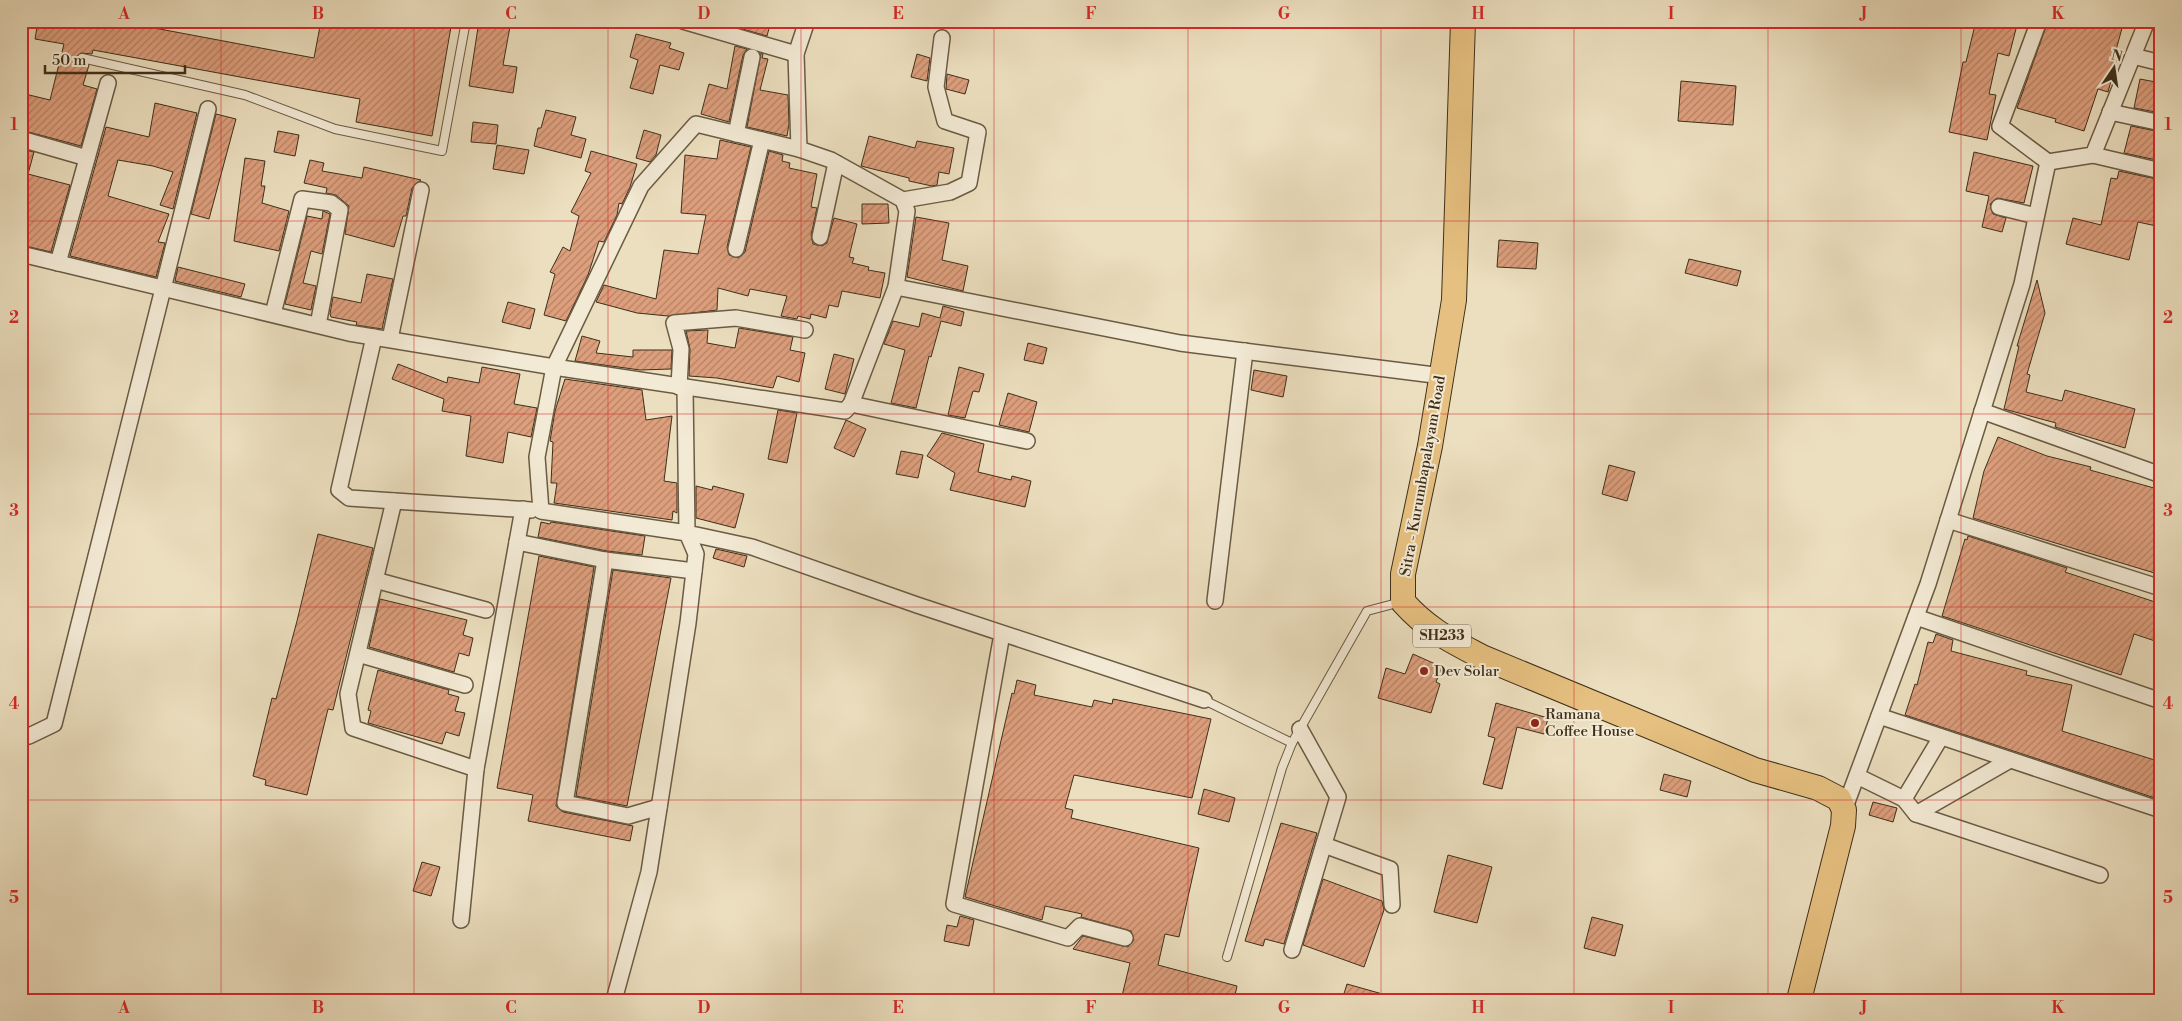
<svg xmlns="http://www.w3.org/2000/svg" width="2182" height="1021" font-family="'Libre Bodoni',serif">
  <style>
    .building { fill: url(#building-hatch); stroke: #3e2f1a }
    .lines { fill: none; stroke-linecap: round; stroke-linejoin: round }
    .service-casing { stroke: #6a5b43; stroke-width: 10 }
    .minor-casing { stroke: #6a5b43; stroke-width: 18 }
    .primary-casing { stroke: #3e2f1a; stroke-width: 26 }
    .service { stroke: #f3ead5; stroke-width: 8 }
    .minor { stroke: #f3ead5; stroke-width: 15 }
    .primary { stroke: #e6c080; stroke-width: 24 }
    .grid { fill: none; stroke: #d62828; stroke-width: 1; stroke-opacity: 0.55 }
    .poi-dot { fill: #8f2418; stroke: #f3ead5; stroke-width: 2 }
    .labels { text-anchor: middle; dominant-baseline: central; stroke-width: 4; stroke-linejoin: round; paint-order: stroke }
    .shield { fill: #f3ead5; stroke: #746752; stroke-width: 1 }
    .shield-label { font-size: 14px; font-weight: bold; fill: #3e2f1a }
    .street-label { font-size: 15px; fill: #3e2f1a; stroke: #f3ead5 }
    .poi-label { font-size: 15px; fill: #3e2f1a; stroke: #f3ead5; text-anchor: start }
    .neatline { fill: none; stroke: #d62828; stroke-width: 2 }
    .grid-label { font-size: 16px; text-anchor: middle; font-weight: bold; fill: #d62828 }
  </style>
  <defs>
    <pattern id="building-hatch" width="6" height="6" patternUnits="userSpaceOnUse" patternTransform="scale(1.25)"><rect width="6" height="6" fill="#de9f7d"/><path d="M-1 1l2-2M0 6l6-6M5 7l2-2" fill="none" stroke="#b58266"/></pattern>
  </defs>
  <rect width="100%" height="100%" fill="#ecdfbf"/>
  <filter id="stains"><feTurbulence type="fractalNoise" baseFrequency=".004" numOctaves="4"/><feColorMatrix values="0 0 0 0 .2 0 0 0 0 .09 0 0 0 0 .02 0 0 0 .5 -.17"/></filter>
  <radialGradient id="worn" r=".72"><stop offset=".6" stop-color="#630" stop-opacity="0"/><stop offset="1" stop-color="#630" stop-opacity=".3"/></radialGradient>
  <!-- building -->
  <g class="building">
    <polygon points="38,21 117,21 314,58 321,21 452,21 432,136 356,122 360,99 93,50 92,54 81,53 76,57 79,62 89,65 83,85 97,89 81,146 21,130 21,93 50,100 64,44 35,39"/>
    <polygon points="479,21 511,21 503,65 517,67 513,93 469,86"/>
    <polygon points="741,21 771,21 767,36 739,28"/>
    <polygon points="1976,21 2018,21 2009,56 1998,53 1989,94 1996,95 1987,140 1949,132 1963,62 1966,62"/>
    <polygon points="2048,21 2124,21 2116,50 2119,51 2108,92 2098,89 2084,131 2055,122 2056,119 2017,108"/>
    <polygon points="636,34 671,43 669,48 684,53 679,70 660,65 653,94 630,88 638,60 630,57"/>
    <polygon points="735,46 747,49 743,55 729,122 701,114 709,84 727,89"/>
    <polygon points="761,53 763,54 762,58 768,59 760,90 788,95 789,124 787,136 747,127"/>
    <polygon points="917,54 930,58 927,81 911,77"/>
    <polygon points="947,74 969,80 965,94 946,89"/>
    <polygon points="2140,79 2161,83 2161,113 2134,108"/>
    <polygon points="1681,81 1736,86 1733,125 1678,121"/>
    <polygon points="155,103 197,113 173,209 160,205 173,172 153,166 118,160 108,196 169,214 158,242 165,243 156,277 70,256 106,127 149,137"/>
    <polygon points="546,110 576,117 571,135 586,139 581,158 534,146 538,128 541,128"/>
    <polygon points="216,114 236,119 209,219 191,214"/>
    <polygon points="473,122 498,125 496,144 471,142"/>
    <polygon points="2131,126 2161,132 2161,161 2124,153"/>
    <polygon points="644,130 661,135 656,155 650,162 636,158"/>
    <polygon points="278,131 299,135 295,156 274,152"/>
    <polygon points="869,136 915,148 917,141 954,148 949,174 939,172 937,185 932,186 909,181 909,178 861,166"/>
    <polygon points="720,140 751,147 727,247 729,255 738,258 745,252 769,151 783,155 782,161 790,163 789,168 817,174 811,207 817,208 811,235 813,244 822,246 827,243 834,218 857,224 849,257 854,258 852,263 869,267 868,270 885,273 880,298 842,291 838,307 829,305 826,318 811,314 810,319 798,316 797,319 781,316 787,296 750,289 748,296 718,288 717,310 668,316 637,313 596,302 604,285 656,299 664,250 698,254 706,215 681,213 685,155 717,159"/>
    <polygon points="497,145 529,150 524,174 493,169"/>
    <polygon points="21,149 34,152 28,174 70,185 51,252 21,245 21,200 26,181 21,181"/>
    <polygon points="591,151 637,164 630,187 622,204 619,203 617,215 604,242 599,241 588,275 566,321 544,315 555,274 550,272 563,247 570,251 579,216 571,212 591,173 585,171"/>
    <polygon points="1974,152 2033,166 2024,203 1997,198 1990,204 1993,214 2006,218 2002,232 1982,227 1989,196 1966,191"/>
    <polygon points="245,158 265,161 261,186 265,186 262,203 289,211 279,251 234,241"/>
    <polygon points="310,160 324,163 322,171 362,178 364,167 421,180 412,188 406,216 403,216 394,247 345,234 349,206 336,195 326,193 327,188 304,183"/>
    <polygon points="2119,171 2161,180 2161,227 2138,222 2129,260 2066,244 2073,218 2101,225 2111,178 2117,179"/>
    <polygon points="862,204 888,204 889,223 862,224"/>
    <polygon points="323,211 330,214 322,254 311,251 303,283 316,286 311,310 285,304 307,216 322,219"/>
    <polygon points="916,217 949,223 942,260 968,266 963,291 907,277"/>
    <polygon points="1499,240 1538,243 1536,269 1497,267"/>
    <polygon points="1689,259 1741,271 1737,286 1685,273"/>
    <polygon points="178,267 245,284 241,297 175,281"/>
    <polygon points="367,274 393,279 382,329 356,325 357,322 331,317 330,314 333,297 361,303"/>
    <polygon points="2037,280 2045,313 2027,374 2030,375 2026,392 2062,401 2065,390 2135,409 2125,448 2055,427 2056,423 2004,409 2019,346 2017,346"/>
    <polygon points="508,302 535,309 530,329 502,322"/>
    <polygon points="943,306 964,312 961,326 941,321 931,357 929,356 916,408 891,403 905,350 884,344 893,321 919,327 922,313 940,318"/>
    <polygon points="739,328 793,337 790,350 805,353 799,382 777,376 773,388 717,378 689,376 690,349 686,331 708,330 707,343 735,348"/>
    <polygon points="582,336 600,341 596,353 633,357 633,350 672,350 671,369 640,370 575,361"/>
    <polygon points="1028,343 1047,348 1043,364 1024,360"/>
    <polygon points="834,354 854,359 845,394 825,389"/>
    <polygon points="398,364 447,383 448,377 479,383 482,367 520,374 514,404 537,408 531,437 508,432 503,463 466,456 471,416 442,411 444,399 392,379"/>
    <polygon points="959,367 984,374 979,392 973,391 965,418 948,415"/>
    <polygon points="1254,370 1287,376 1283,397 1251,390"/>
    <polygon points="565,379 642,390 646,420 672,416 664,481 677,483 677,513 673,511 672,520 554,503 557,483 551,483 553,442 550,441 555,411"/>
    <polygon points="1008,393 1037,402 1029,432 999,425"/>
    <polygon points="778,410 797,413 787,463 768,459"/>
    <polygon points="846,420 866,429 854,457 834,448"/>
    <polygon points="942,433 984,444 978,472 1011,480 1012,476 1031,481 1025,507 950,490 955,473 927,456"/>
    <polygon points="1998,437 2047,456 2091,467 2090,470 2161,490 2161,512 2154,535 2161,537 2161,575 1973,518 1984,471"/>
    <polygon points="901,451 923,455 918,478 896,474"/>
    <polygon points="1609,465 1635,472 1627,501 1602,494"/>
    <polygon points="696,486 712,490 713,486 744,494 735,528 696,518"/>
    <polygon points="541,522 550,524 551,522 645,536 642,555 607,551 538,537"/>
    <polygon points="318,534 373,548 333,710 328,709 307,795 265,785 266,780 253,776 272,698 276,699 297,621"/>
    <polygon points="1968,536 2067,568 2065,572 2161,604 2161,643 2134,634 2121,675 1942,616 1965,539 1967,540"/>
    <polygon points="716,549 747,556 744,567 713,558"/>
    <polygon points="539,556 594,567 556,806 563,812 633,826 630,841 528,821 533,795 497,788"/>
    <polygon points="613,570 671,578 627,806 576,796"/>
    <polygon points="380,599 467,620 463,635 473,638 469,656 459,653 454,672 369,647"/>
    <polygon points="1936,634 1953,640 1951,651 2027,671 2026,675 2072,685 2062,731 2161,762 2161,800 1905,715 1915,684 1917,685 1928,642 1933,643"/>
    <polygon points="1413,654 1442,667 1436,682 1440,684 1431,713 1378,698 1386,668 1405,674"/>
    <polygon points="378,670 449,690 448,694 459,697 455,711 465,713 459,736 446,732 442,744 368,723 371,711 368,710"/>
    <polygon points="1017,680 1036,685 1034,695 1092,707 1094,700 1112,704 1113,699 1211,719 1192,798 1074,775 1065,808 1073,810 1071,818 1199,848 1179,937 1165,934 1158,965 1237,986 1234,1000 1121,1000 1130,963 1073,949 1083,936 1128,947 1134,940 1131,931 1081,917 1082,914 1045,906 1042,920 965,897 1012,693 1014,694"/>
    <polygon points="1496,703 1548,718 1544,734 1517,727 1502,789 1483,784 1495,738 1488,736"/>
    <polygon points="1664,774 1691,781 1687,797 1660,790"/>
    <polygon points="1204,789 1235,798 1229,822 1198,814"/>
    <polygon points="1873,802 1897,808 1893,822 1869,815"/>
    <polygon points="1281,823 1317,833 1284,944 1265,939 1263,946 1245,941"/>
    <polygon points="1448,855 1492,867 1477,923 1434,912"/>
    <polygon points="422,862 440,867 431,896 413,891"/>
    <polygon points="1323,879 1382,901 1384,910 1364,967 1303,945"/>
    <polygon points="960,916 974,920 969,946 944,941 947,925 957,927"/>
    <polygon points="1592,917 1623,925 1615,956 1584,948"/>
    <polygon points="1347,984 1386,995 1386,1000 1342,1000"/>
  </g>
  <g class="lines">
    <defs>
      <g id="service">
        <polyline points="82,58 245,95 335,129 442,151 466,21"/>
        <polyline points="1204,700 1292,743"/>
        <polyline points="1227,957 1282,768 1292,743 1367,611 1401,602"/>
      </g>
      <g id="minor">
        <polyline points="683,21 796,54"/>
        <polyline points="2133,56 2161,63"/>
        <polyline points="2110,112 2161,123"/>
        <polyline points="736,134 752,57"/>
        <polyline points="21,139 87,158"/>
        <polyline points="799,149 796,54 807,21"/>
        <polyline points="2093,155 2161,171"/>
        <polyline points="2048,162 2093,155 2147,21"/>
        <polyline points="903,200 950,192 969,183 978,132 945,121 936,87 942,38"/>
        <polyline points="1999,207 2036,216"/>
        <polyline points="820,237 836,163"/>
        <polyline points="736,249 762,140"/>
        <polyline points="21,254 349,333 554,367 845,411 851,404 896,287 1180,343 1442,376"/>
        <polyline points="58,263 108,83"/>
        <polyline points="273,314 302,199 331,203 340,210 318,325"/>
        <polyline points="374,337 339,490 349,498 531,510"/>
        <polyline points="390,339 421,190"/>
        <polyline points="679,387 681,349 674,323 736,318 805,330"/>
        <polyline points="685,388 687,533 752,547 917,605 1204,700"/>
        <polyline points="851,404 1027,441"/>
        <polyline points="1982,411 2161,475"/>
        <polyline points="394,501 348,694 353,728 476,769"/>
        <polyline points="1948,520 2161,588"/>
        <polyline points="517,542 605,560 694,571"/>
        <polyline points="605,560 565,803 628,816 659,807"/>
        <polyline points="375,580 486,610"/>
        <polyline points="1215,601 1245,351"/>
        <polyline points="1916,617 2161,701"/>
        <polyline points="1002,634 954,904 1068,938 1080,926 1125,938"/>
        <polyline points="358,654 465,685"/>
        <polyline points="1879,716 2161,810"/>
        <polyline points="21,737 29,736 54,724 208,109"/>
        <polyline points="1857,776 1904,799 1916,814 2100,875"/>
        <polyline points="1904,799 1941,737"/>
        <polyline points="1844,810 1928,584 2022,284 2048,162 2000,126 2039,21"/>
        <polyline points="1916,814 2010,760"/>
        <polyline points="1324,845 1390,869 1392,905"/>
        <polyline points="461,920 476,769 523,509"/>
        <polyline points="1292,950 1338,797 1300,729"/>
        <polyline points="614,1000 649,872 688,623 696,554 687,533 541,511 537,457 554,367 641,186 696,124 799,149 831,160 903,200 907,211 896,287"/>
      </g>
      <path id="primary" d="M 1463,21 L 1454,300 L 1430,446 L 1403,574 L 1403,602 C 1428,630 1450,640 1482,657 L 1755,770 L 1818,788 L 1839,799 L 1844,810 L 1843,826 L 1799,1000"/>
    </defs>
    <!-- service casing -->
    <use href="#service" class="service-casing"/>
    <!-- minor casing -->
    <use href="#minor" class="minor-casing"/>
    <!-- primary casing -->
    <use href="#primary" class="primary-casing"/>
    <!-- service -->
    <use href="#service" class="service"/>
    <!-- minor -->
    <use href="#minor" class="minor"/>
    <!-- primary -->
    <use href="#primary" class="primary"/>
  </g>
  <!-- grid -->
  <path class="grid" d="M 221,21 L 221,1000M 414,21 L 414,1000M 608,21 L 608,1000M 801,21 L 801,1000M 994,21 L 994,1000M 1188,21 L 1188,1000M 1381,21 L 1381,1000M 1574,21 L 1574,1000M 1768,21 L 1768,1000M 1961,21 L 1961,1000M 21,221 L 2161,221M 21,414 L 2161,414M 21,607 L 2161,607M 21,800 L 2161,800"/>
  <!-- markers -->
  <g class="poi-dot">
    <circle cx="1424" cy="671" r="5"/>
    <circle cx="1535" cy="723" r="5"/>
  </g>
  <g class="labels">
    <!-- shield labels -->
    <rect class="shield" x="1413" y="624.5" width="58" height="23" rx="4"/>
    <g class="shield-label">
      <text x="1442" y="636">SH233</text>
    </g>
    <!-- street labels -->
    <g class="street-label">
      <text transform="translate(1423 476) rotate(-80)">Sitra - Kurumbapalayam Road</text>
    </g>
    <!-- poi labels -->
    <g class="poi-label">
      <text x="1434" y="671">Dev Solar</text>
      <text x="1545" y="714">Ramana<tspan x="1545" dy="17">Coffee House</tspan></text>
    </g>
  </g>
  <!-- margin -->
  <rect width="2182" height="1021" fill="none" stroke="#ecdfbf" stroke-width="55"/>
  <!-- north arrow -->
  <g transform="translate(2114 68) rotate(13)" stroke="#f3ead5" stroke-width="4" paint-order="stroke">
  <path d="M0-4L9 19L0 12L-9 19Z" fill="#3e2f1a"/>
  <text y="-8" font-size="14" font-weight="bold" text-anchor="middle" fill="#3e2f1a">N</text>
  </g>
  <!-- scale -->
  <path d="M45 65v8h140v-8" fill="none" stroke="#3e2f1a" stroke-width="2.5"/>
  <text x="52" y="65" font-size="15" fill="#3e2f1a" stroke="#f3ead5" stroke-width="4" paint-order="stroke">50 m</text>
  <rect x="28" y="28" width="2126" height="966" class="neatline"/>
  <g class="grid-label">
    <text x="124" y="19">A</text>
    <text x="318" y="19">B</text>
    <text x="511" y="19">C</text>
    <text x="704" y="19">D</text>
    <text x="898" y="19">E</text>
    <text x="1091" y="19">F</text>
    <text x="1284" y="19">G</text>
    <text x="1478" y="19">H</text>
    <text x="1671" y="19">I</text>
    <text x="1864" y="19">J</text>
    <text x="2058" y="19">K</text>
    <text x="14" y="130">1</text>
    <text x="2168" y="130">1</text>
    <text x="14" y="323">2</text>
    <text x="2168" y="323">2</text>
    <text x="14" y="516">3</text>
    <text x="2168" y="516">3</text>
    <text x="14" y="709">4</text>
    <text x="2168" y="709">4</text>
    <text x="14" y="903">5</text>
    <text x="2168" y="903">5</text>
    <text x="124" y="1013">A</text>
    <text x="318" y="1013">B</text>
    <text x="511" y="1013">C</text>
    <text x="704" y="1013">D</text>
    <text x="898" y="1013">E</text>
    <text x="1091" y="1013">F</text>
    <text x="1284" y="1013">G</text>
    <text x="1478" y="1013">H</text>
    <text x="1671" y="1013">I</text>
    <text x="1864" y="1013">J</text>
    <text x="2058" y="1013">K</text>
  </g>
  <rect width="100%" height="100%" filter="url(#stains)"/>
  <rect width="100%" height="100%" fill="url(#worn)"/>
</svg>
